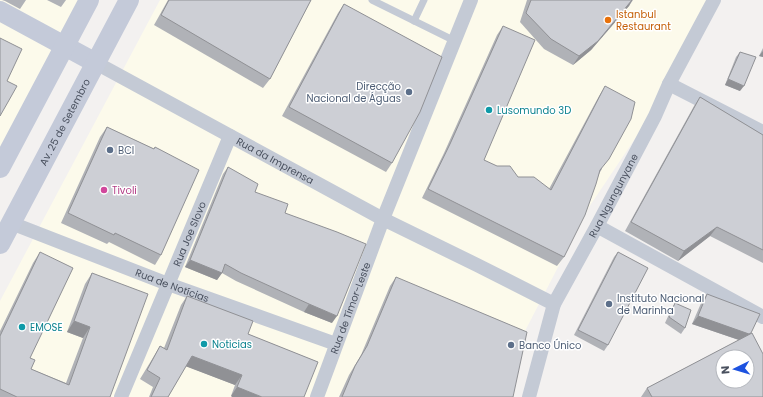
<svg xmlns="http://www.w3.org/2000/svg" width="763" height="397" font-family="Poppins,sans-serif">
  <style>
    .commercial { fill: #fcfaeb }
    .lines { fill: none; stroke-linecap: round; stroke-linejoin: round }
    .lane { stroke: #c4cad5; stroke-width: 7 }
    .street { stroke: #c4cad5; stroke-width: 14 }
    .secondary { stroke: #c4cad9; stroke-width: 20 }
    .wall { fill: #b0b2b7 }
    .shaded-wall { fill: #909195 }
    .building { fill: #cdcfd5; stroke: #909195; fill-rule: evenodd }
    .food-dot { fill: #e8710a; stroke: #fff; stroke-width: 1.5 }
    .service-dot { fill: #5c6f8a; stroke: #fff; stroke-width: 1.5 }
    .culture-dot { fill: #0f9aa8; stroke: #fff; stroke-width: 1.5 }
    .hotel-dot { fill: #d1479c; stroke: #fff; stroke-width: 1.5 }
    .labels { text-anchor: middle; dominant-baseline: central; stroke-width: 3; stroke-linejoin: round; paint-order: stroke }
    .food-label { font-size: 10px; fill: #c56008; stroke: #fff; text-anchor: start }
    .service-label { font-size: 10px; fill: #4e5e75; stroke: #fff; text-anchor: start }
    .culture-label { font-size: 10px; fill: #0d838f; stroke: #fff; text-anchor: start }
    .street-label { font-size: 10px; fill: #49505e; stroke: #fff }
    .hotel-label { font-size: 10px; fill: #b23c85; stroke: #fff; text-anchor: start }
  </style>
  <rect width="100%" height="100%" fill="#f3f1f0"/>
  <!-- commercial -->
  <g class="commercial">
    <polygon points="0,0 80,0 0,155"/>
    <polygon points="160,0 712,0 665,94 589,207 524,333 509,397 0,397 0,301"/>
  </g>
  <g class="lines">
    <!-- lane -->
    <g class="lane">
      <polyline points="372,0 455,41"/>
      <polyline points="414,21 424,0"/>
    </g>
    <!-- street -->
    <g class="street">
      <path id="s1" d="M 96,63 L 383,219 L 477,265 L 554,304"/>
      <polyline points="669,84 763,132"/>
      <path id="s2" d="M 11,223 L 168,284 L 336,344"/>
      <polyline points="597,226 763,317"/>
      <path id="s3" d="M 121,397 L 230,136"/>
      <path id="s4" d="M 317,397 L 383,219 L 471,0"/>
      <path id="s5" d="M 529,397 L 554,304 L 597,226 L 655,116 L 669,84 L 714,0"/>
    </g>
    <!-- secondary -->
    <g class="secondary">
      <polyline points="0,11 96,63"/>
      <polyline points="0,168 89,0"/>
      <path id="s6" d="M 0,244 L 129,0"/>
    </g>
  </g>
  <!-- wall -->
  <g class="wall">
    <polygon points="2,0 26,0 20,9 5,1"/>
    <polygon points="47,0 66,0 61,7"/>
    <polygon points="168,0 311,0 270,79 263,88 154,25"/>
    <polygon points="527,0 633,0 629,6 591,50 573,65 544,49 520,22"/>
    <polygon points="344,4 392,163 386,172 282,116 338,13"/>
    <polygon points="503,26 484,160 518,177 549,189 599,96 605,86 602,169 600,172 564,257 557,266 422,198 444,153 497,35"/>
    <polygon points="763,48 763,57 759,56"/>
    <polygon points="740,52 740,91 725,85 736,57"/>
    <polygon points="700,97 763,135 763,263 710,236 678,261 625,231 694,106"/>
    <polygon points="107,127 154,149 155,147 161,255 155,265 109,242 107,244 61,223 100,137"/>
    <polygon points="228,167 255,192 285,213 332,323 304,312 236,281 222,273 217,280 185,267 223,174"/>
    <polygon points="40,252 30,358 31,369 66,383 83,338 67,332 85,284 92,273 110,397 0,397 0,331 33,263"/>
    <polygon points="618,252 608,345 604,351 574,335 614,257"/>
    <polygon points="396,277 513,397 339,397 349,375 361,355 390,286"/>
    <polygon points="707,294 751,333 763,397 641,397 647,388 739,340 692,324 702,301"/>
    <polygon points="187,296 248,334 318,362 231,396 235,385 186,366 168,397 149,397 153,387 140,379 154,356 160,346 164,348 181,305"/>
    <polygon points="675,303 685,328 681,334 665,323 672,308"/>
  </g>
  <!-- shaded-wall -->
  <g class="shaded-wall">
    <polygon points="632,0 629,6 591,50 573,65 579,56"/>
    <polygon points="763,51 763,57 759,56"/>
    <polygon points="728,79 744,86 740,91 725,85"/>
    <polygon points="717,227 710,236 678,261 684,251"/>
    <polygon points="190,260 222,273 217,280 185,267"/>
    <polygon points="309,304 337,316 332,323 304,312"/>
    <polygon points="698,316 751,334 745,342 692,324"/>
    <polygon points="74,321 90,327 83,338 67,332"/>
    <polygon points="192,356 242,375 235,385 185,366"/>
    <polygon points="237,387 262,397 232,397 231,396"/>
  </g>
  <!-- building -->
  <g class="building">
    <polygon points="169,0 311,0 270,79 161,15"/>
    <polygon points="531,0 632,0 598,41 579,56 551,39 526,13"/>
    <polygon points="344,4 442,57 420,112 392,163 289,107"/>
    <polygon points="503,26 535,40 484,160 497,166 510,166 518,177 534,177 551,190 605,86 635,102 631,119 609,159 600,170 596,184 585,215 564,257 428,189 450,144"/>
    <polygon points="0,38 22,49 7,81 17,86 8,102 0,116"/>
    <polygon points="740,52 756,57 744,86 728,79"/>
    <polygon points="700,97 763,135 763,250 717,227 684,251 631,222"/>
    <polygon points="107,127 154,149 155,147 199,170 161,255 115,233 114,235 68,213"/>
    <polygon points="228,167 258,184 255,192 288,204 285,213 337,232 366,244 337,316 309,304 241,273 225,264 222,273 190,260"/>
    <polygon points="40,252 73,268 30,358 35,360 31,369 69,385 90,327 74,321 92,273 148,294 110,397 17,397 0,389 0,336"/>
    <polygon points="618,252 648,268 608,345 578,330"/>
    <polygon points="396,277 527,332 513,397 342,397 355,366 367,346"/>
    <polygon points="707,294 760,314 751,333 749,334 698,316"/>
    <polygon points="187,296 253,321 248,334 318,362 304,397 262,397 237,387 242,375 192,356 168,397 151,397 160,378 147,370 160,346 167,350"/>
    <polygon points="675,303 691,310 685,328 669,317"/>
    <path d="M 752,333 L 763,354 L 763,397 L 652,397 L 647,388 ZM 723,357 L 747,357 L 747,381 L 723,381 Z"/>
  </g>
  <!-- markers -->
  <circle class="food-dot" cx="608" cy="20" r="4"/>
  <g class="service-dot">
    <circle cx="409" cy="92" r="4"/>
    <circle cx="110" cy="150" r="4"/>
    <circle cx="609" cy="304" r="4"/>
    <circle cx="511" cy="345" r="4"/>
  </g>
  <g class="culture-dot">
    <circle cx="489" cy="110" r="4"/>
    <circle cx="22" cy="327" r="4"/>
    <circle cx="204" cy="344" r="4"/>
  </g>
  <circle class="hotel-dot" cx="104" cy="190" r="4"/>
  <g class="labels">
    <!-- food labels -->
    <g class="food-label">
      <text x="616" y="14">Istanbul<tspan x="616" dy="12">Restaurant</tspan></text>
    </g>
    <!-- service labels -->
    <g class="service-label">
      <text x="401" y="86" text-anchor="end">Direcção<tspan x="401" dy="12">Nacional de Águas</tspan></text>
      <text x="118" y="150">BCI</text>
      <text x="617" y="298">Instituto Nacional<tspan x="617" dy="12">de Marinha</tspan></text>
      <text x="519" y="345">Banco Único</text>
    </g>
    <!-- culture labels -->
    <g class="culture-label">
      <text x="497" y="110">Lusomundo 3D</text>
      <text x="30" y="327">EMOSE</text>
      <text x="212" y="344">Noticias</text>
    </g>
    <!-- street labels -->
    <g class="street-label">
      <text stroke="none"><textPath href="#s6" startOffset="138">Av. 25 de Setembro</textPath></text>
      <text stroke="none"><textPath href="#s1" startOffset="204">Rua da Imprensa</textPath></text>
      <text stroke="none"><textPath href="#s5" startOffset="220">Rua Ngungunyane</textPath></text>
      <text stroke="none"><textPath href="#s3" startOffset="177">Rua Joe Slovo</textPath></text>
      <text stroke="none"><textPath href="#s2" startOffset="173">Rua de Notícias</textPath></text>
      <text stroke="none"><textPath href="#s4" startOffset="95">Rua de Timor-Leste</textPath></text>
    </g>
    <!-- hotel labels -->
    <g class="hotel-label">
      <text x="112" y="190">Tivoli</text>
    </g>
  </g>
  <!-- north arrow -->
  <g transform="translate(735 369) rotate(265)"><circle r="19" fill="#ffffff" stroke="#b6b9bf"/>
  <path d="M0-3L7 15L0 10L-7 15Z" fill="#1d52e0"/>
  <text y="-6" font-size="11" font-weight="bold" text-anchor="middle" fill="#49505e">N</text>
  </g>
</svg>
